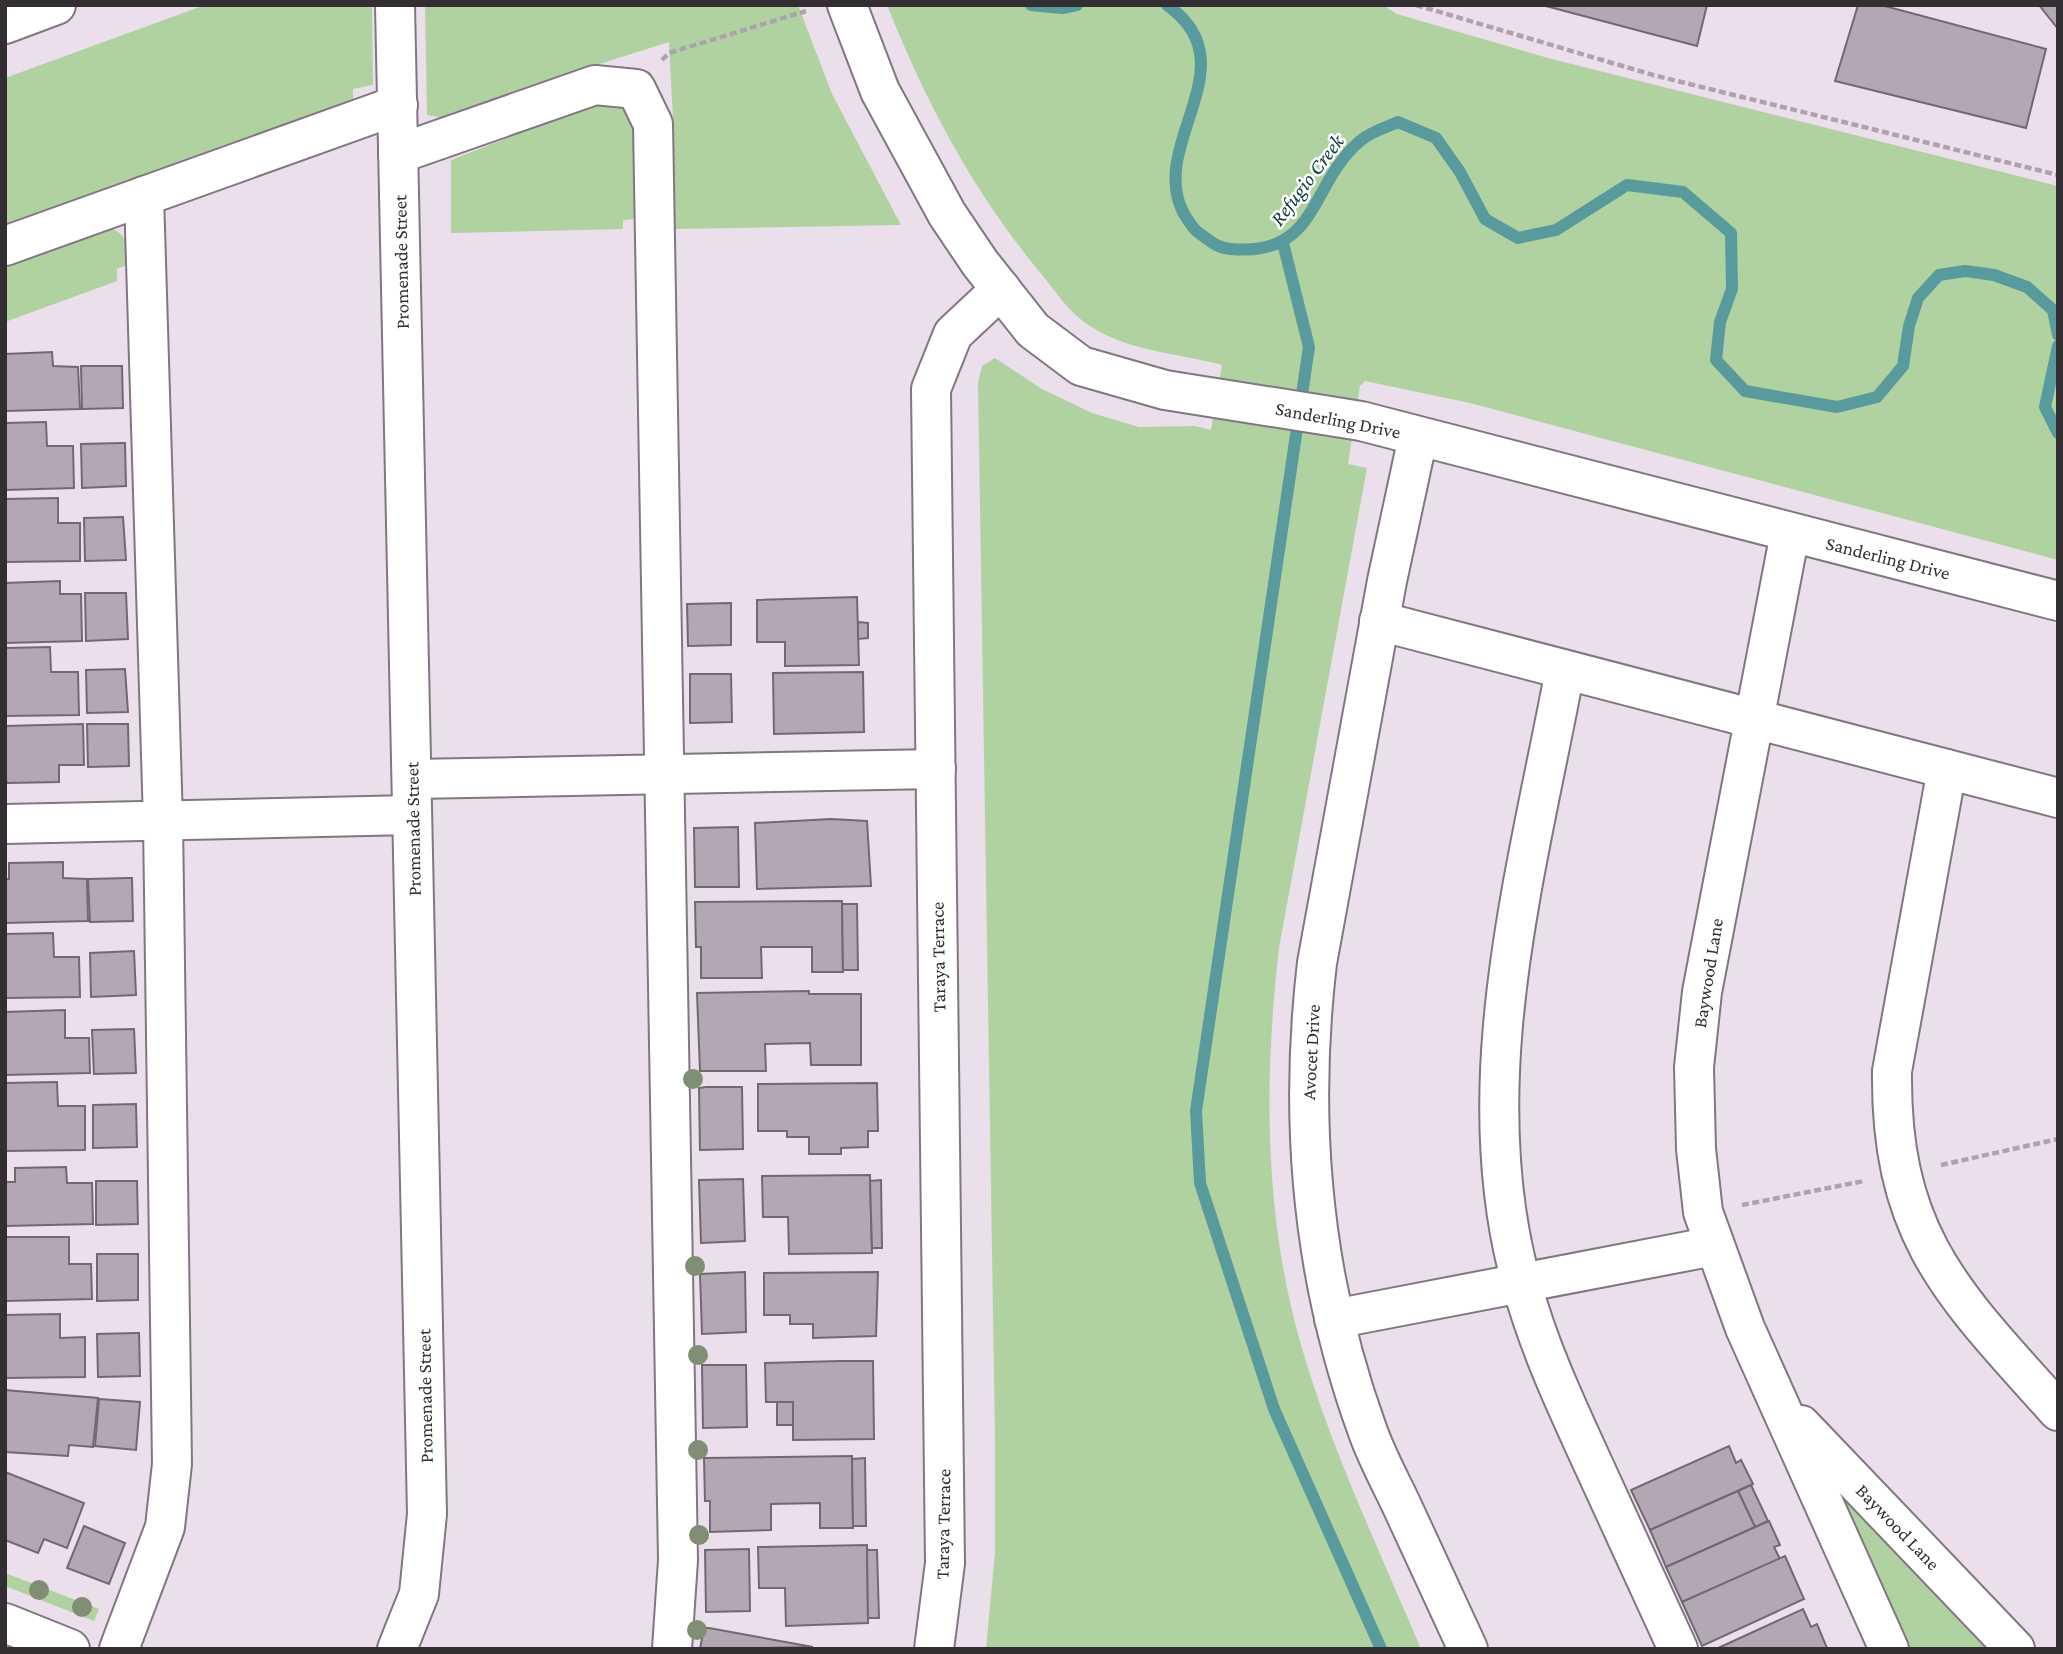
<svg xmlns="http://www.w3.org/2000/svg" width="2063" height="1654" font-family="'Crimson Pro',serif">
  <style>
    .green { fill: #b0d2a0 }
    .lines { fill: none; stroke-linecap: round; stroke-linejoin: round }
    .stream { stroke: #599a9c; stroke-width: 12 }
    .building { fill: #b3a7b3; stroke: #726872; stroke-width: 2 }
    .minor-casing { stroke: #817681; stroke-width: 42 }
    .path { stroke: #aca3ac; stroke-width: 4.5; stroke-dasharray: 7 3.5; stroke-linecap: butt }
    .minor { stroke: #fff; stroke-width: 38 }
    .tree { fill: #808e73 }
    .labels { text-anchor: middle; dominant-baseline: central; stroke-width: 5; stroke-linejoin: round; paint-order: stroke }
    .street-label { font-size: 19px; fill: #322e32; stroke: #fff }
    .water-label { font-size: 21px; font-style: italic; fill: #0f3d3d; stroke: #fff }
  </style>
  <rect width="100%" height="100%" fill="#ebdfeb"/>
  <!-- green -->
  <g class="green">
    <polygon points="205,5 372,5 373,85 353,89 353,101 5,224 5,78"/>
    <polygon points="425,5 798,5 832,94 901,225 672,229 673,119 669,42 590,67 449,119 427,115"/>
    <path d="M 887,5 L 1383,5 L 1397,14 L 1548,58 L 2058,186 L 2058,560 L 1470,403 L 1365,381 L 1360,386 L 1348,464 L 1367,468 L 1279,948 C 1264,1078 1264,1211 1299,1338 C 1329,1445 1378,1547 1421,1649 L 986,1649 L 995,1552 L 995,1437 L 978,383 L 982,366 L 995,358 L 1042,389 L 1092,413 L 1139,427 L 1195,426 L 1211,430 L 1222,365 C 1178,353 1130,352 1090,326 C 1071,314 1057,294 1043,276 C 975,195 926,103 887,5 Z"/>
    <polygon points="603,101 629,111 634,130 635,219 623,220 623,229 451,233 451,160"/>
    <path d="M 106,226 C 126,233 129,244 134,262 L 117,269 L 117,281 L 5,322 L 5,263 Z"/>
    <polygon points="1845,1495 1988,1649 1908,1649 1842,1499"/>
    <polygon points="5,1573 99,1609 94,1621 5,1586"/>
  </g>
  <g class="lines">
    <!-- stream -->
    <g class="stream">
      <polyline points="1031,5 1062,8 1077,5"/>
      <path d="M 1167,5 C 1251,64 1148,143 1183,212 C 1188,220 1191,227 1199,233 C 1210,241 1217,248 1231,249 C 1319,257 1309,184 1360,141 C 1370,132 1387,127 1398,122 L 1436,138 L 1460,172 L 1485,219 L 1518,238 L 1556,230 L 1627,185 L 1683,192 L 1731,233 L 1732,289 L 1720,322 L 1716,360 L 1745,391 L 1837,407 L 1877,397 L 1903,366 L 1909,326 L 1918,298 L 1939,275 L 1965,271 L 1994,275 L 2027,287 L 2053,310 L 2058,335"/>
      <polyline points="1283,243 1309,347 1196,1111 1200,1183 1274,1409 1381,1649"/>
      <polyline points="2058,346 2045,407 2058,433"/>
    </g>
  </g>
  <!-- building -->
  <g class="building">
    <polygon points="1542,5 1707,5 1697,46"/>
    <polygon points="1858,5 1881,5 2046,49 2026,128 1835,81"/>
    <polygon points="2039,5 2058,5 2058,29"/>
    <polygon points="52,352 53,366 78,367 80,409 5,411 5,354"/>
    <polygon points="81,366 122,366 123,408 82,409"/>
    <polygon points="46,422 47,446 73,446 74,488 5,490 5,423"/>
    <polygon points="122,443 125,443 126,486 82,488 81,444"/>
    <polygon points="58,498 58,523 80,523 80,561 5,562 5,499"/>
    <polygon points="123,517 126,560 85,561 84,518"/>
    <polygon points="60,581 60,594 81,594 82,641 5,643 5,583"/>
    <polygon points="85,593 126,593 128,639 86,641"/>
    <polygon points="857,597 859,665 785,666 785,642 757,642 757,600"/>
    <polygon points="731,603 731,645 688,646 687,604"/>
    <polygon points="858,622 868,623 868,638 858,639"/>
    <polygon points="50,647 51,672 78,672 79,715 5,716 5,648"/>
    <polygon points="125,669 128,712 87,713 86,670"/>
    <polygon points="863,672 864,732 774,734 773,673"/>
    <polygon points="690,674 731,674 732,722 690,723"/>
    <polygon points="83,724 84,765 59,765 59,782 8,783 5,780 5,726"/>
    <polygon points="87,724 128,724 129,766 88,767"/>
    <polygon points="831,819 867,821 871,886 757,889 755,823"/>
    <polygon points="738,827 739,887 695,887 694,828"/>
    <polygon points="63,862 63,878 87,879 88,921 5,923 5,879 9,879 9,863"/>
    <polygon points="128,878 132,878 133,921 90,922 88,879"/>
    <polygon points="842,901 843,972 812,972 812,947 761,947 762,978 701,978 701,947 696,947 695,902"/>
    <polygon points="842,904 857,904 858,970 843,970"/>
    <polygon points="53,933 54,957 79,957 80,997 5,998 5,934"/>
    <polygon points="134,951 136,995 91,997 90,953"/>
    <polygon points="809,991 809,994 861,994 861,1065 811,1065 810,1043 765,1044 766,1071 700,1071 697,993"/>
    <polygon points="65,1010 65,1038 89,1038 90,1073 5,1075 5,1012"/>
    <polygon points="134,1029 136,1073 94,1074 92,1030"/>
    <polygon points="57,1082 58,1106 85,1106 85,1150 5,1151 5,1083"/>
    <polygon points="877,1083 878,1131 868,1131 868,1147 841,1148 841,1154 809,1154 809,1137 787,1137 787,1131 758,1131 758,1084"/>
    <polygon points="706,1087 742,1087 743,1149 700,1150 699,1088"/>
    <polygon points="136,1104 137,1147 93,1148 93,1105"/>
    <polygon points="66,1167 67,1183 92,1183 93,1224 5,1226 5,1182 15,1182 15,1168"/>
    <polygon points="870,1175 872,1253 789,1254 788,1217 763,1217 762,1176"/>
    <polygon points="743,1179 745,1241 701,1243 699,1180"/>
    <polygon points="881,1180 882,1248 872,1248 870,1181"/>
    <polygon points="96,1181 137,1181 138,1224 96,1225"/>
    <polygon points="5,1237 69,1237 69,1264 91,1264 92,1299 5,1301"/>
    <polygon points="97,1254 138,1254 138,1300 97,1301"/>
    <polygon points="745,1272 746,1332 702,1334 700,1274"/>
    <polygon points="878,1272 876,1336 813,1338 813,1324 790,1324 790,1315 764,1315 764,1273"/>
    <polygon points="60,1314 60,1338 85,1337 85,1377 5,1378 5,1315"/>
    <polygon points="136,1333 139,1333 140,1376 98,1377 97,1334"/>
    <polygon points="840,1361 873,1361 874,1439 793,1440 793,1402 766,1402 765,1363"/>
    <polygon points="702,1365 746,1365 747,1427 703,1428"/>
    <polygon points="5,1390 98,1398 93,1447 69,1445 68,1456 5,1452"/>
    <polygon points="99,1399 140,1402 136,1450 95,1446"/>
    <rect x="777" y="1402" width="16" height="23"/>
    <polygon points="1729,1446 1736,1463 1741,1460 1753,1484 1650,1530 1631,1490"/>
    <polygon points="852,1456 853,1528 820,1528 820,1503 771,1504 771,1530 710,1532 710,1501 705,1501 704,1458"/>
    <polygon points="865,1458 866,1526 853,1526 852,1459"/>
    <polygon points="5,1472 84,1503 67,1548 44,1539 38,1553 5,1540"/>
    <polygon points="1751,1485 1768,1521 1755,1527 1738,1491"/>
    <polygon points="1738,1491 1755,1527 1666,1567 1650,1530"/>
    <polygon points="1769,1521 1780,1545 1774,1547 1780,1559 1682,1602 1666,1567"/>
    <polygon points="84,1526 125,1543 109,1584 67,1568"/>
    <polygon points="867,1545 868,1623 786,1626 785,1588 759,1588 758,1547"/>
    <polygon points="749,1549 750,1611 706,1612 705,1550"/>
    <polygon points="867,1550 877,1550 879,1618 868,1618"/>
    <polygon points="1785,1556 1804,1599 1702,1646 1682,1602"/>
    <polygon points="1803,1609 1811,1627 1817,1624 1827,1648 1716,1649"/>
    <polygon points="704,1628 709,1628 813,1647 700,1649"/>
  </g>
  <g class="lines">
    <defs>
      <g id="minor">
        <polyline points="395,5 427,1514 419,1594 397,1649"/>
        <polyline points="847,5 880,91 947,214 980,263 1033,330 1081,366 1165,390 1361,421 2058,601"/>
        <polyline points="5,24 56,5"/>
        <polyline points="398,154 595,85 636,89 653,124 678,1560 672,1649"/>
        <polyline points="5,246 398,105"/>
        <path d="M 1418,437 L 1387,581 L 1317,963 C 1298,1124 1312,1279 1368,1432 C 1377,1457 1390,1481 1401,1504 C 1424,1553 1446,1601 1468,1649"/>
        <polyline points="1790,533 1702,992 1694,1067 1696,1149 1703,1212 1745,1328 1889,1649"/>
        <polyline points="1379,621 2058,798"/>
        <path d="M 1565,670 C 1528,868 1465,1085 1522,1285 C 1539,1348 1567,1407 1594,1466 C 1622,1527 1650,1588 1678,1649"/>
        <path d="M 1947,769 L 1892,1071 C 1890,1237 1954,1295 2058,1411"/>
        <polyline points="412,779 936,769"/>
        <polyline points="5,824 412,815"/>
        <polyline points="1334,1319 1714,1246"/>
        <polyline points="1801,1425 2015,1649"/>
        <polyline points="5,1623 70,1649"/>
        <polyline points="119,1649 165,1527 172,1464 163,821 144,196"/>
        <polyline points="934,1649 945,1563 931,389 953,334 1001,289"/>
      </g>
    </defs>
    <!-- minor casing -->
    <use href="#minor" class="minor-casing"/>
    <!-- path -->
    <g class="path">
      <polyline points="1416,5 1653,75 2058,175"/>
      <polyline points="662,60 669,53 806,11"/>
      <polyline points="1941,1165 2058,1139"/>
      <polyline points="1742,1205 1864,1181"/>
    </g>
    <!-- minor -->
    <use href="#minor" class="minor"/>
  </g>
  <!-- trees -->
  <g class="tree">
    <circle cx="693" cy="1079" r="10"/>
    <circle cx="695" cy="1266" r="10"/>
    <circle cx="698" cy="1355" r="10"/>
    <circle cx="698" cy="1450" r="10"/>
    <circle cx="699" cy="1535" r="10"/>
    <circle cx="39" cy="1590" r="10"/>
    <circle cx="82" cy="1607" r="10"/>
    <circle cx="697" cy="1630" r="10"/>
  </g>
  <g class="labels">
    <!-- street labels -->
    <g class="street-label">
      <text transform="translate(401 262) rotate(-91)">Promenade Street</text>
      <text transform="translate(1338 420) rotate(11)">Sanderling Drive</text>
      <text transform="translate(1888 558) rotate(14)">Sanderling Drive</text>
      <text transform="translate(413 829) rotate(-91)">Promenade Street</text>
      <text transform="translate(938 957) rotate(-91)">Taraya Terrace</text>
      <text transform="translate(1708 973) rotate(-81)">Baywood Lane</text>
      <text transform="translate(1311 1052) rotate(-87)">Avocet Drive</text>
      <text transform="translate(425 1396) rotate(-91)">Promenade Street</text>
      <text transform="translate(943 1524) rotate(-89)">Taraya Terrace</text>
      <text transform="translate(1898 1527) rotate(46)">Baywood Lane</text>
    </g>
    <!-- water labels -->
    <g class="water-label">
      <text transform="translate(1307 180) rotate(-53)">Refugio Creek</text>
    </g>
  </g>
  <!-- border -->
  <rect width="2063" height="1654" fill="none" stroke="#322e32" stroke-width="14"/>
</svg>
